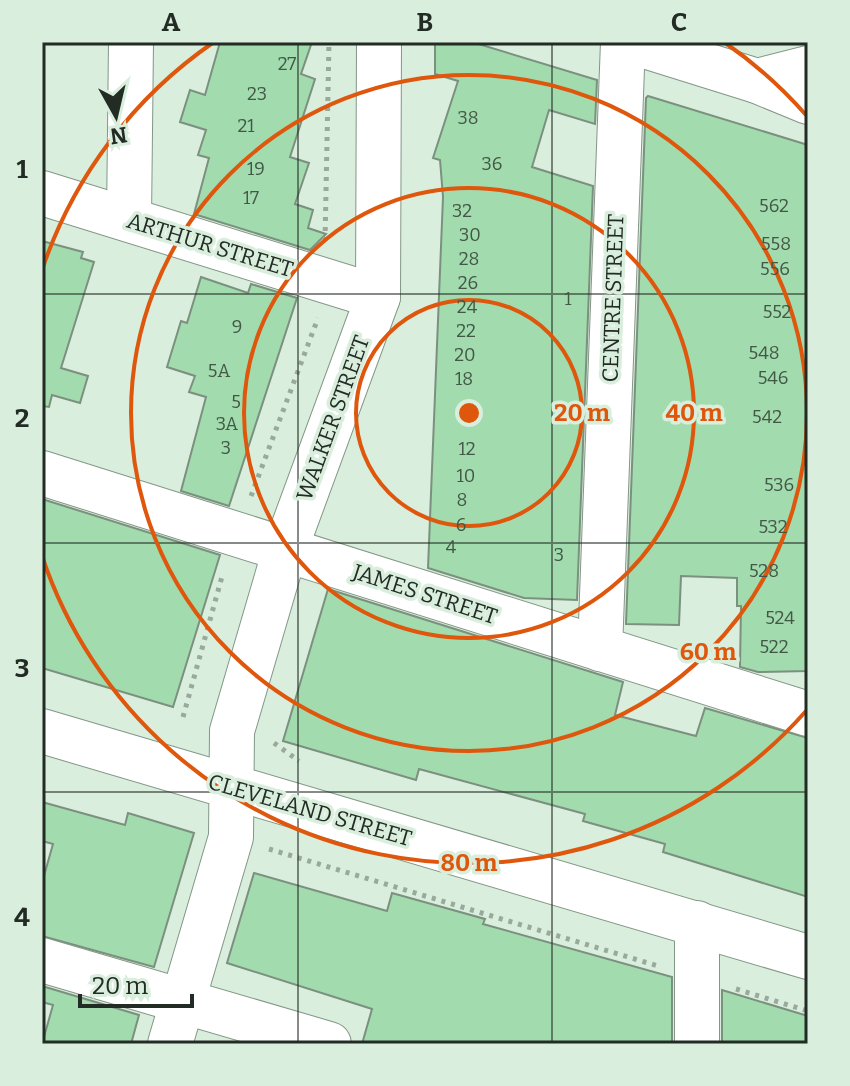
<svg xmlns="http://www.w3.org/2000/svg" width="850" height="1086" font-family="Bitter,serif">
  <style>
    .building { fill: #a2dbad; stroke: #7c907f; stroke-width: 2 }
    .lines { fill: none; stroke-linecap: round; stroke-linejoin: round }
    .minor-casing { stroke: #839786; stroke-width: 46 }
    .major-casing { stroke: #839786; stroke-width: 46 }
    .path { stroke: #99a99c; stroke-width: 5; stroke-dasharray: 4 6; stroke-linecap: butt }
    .minor { stroke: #fff; stroke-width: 44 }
    .major { stroke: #fff; stroke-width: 44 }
    .grid { fill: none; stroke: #232b25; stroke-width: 2; stroke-opacity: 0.55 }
    .ring { fill: none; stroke: #de570d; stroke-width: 4 }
    .labels { text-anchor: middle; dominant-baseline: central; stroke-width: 7; stroke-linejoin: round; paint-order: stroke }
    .number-label { font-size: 18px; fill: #435747 }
    .street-label { font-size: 22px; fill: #232b25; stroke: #d9eedc }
    .centre { fill: #de570d; stroke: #d9eedc; stroke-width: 4 }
    .ring-label { font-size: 24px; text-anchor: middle; font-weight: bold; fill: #de570d; stroke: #d9eedc; stroke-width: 7; stroke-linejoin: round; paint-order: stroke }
    .neatline { fill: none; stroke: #232b25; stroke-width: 3 }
    .grid-label { font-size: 26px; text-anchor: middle; font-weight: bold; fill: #232b25 }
  </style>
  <rect width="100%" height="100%" fill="#d9eedc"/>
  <!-- building -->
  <g class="building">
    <polygon points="220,42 312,42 301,74 315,79 290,157 309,163 295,204 313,210 308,228 326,234 310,250 194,214 209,158 198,155 206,130 180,122 190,90 205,95"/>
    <polygon points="435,42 472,42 597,80 595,124 549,110 532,167 593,186 577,600 524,598 428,568 443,197 440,160 433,158 458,81 435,74"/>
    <polygon points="648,96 808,145 808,671 758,672 740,667 741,606 737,606 737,578 681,576 679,625 626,624 646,98"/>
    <polygon points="42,241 83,252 81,258 94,262 61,368 88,376 80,403 52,395 49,407 42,406"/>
    <polygon points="201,277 248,293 251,284 297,298 229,506 181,491 206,397 189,392 195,376 167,367 181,321 187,323"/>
    <polygon points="42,499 220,555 173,707 42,668"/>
    <polygon points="328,589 623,682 615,715 696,736 705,708 808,738 808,897 663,852 665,844 583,821 585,814 419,769 416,780 283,741"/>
    <polygon points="42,802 125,825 128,813 194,833 154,967 42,936 42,883 53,844 42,841"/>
    <polygon points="254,873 387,911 392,893 485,919 483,924 672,977 672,1044 362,1044 372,1009 227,963"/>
    <polygon points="42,986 139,1015 131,1044 42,1044 53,1005 42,1002"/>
    <polygon points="722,990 808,1016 808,1044 722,1044"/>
  </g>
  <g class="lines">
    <defs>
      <g id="minor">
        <polyline points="632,42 757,81 808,68"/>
        <polyline points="42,193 378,297"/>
        <polyline points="129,219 131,42"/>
        <polyline points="42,473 808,714"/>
        <polyline points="600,649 623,42"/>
        <polyline points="42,960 329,1044"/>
        <polyline points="170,1044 231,837 232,731 237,714 285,550 378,297 379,42"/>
        <polyline points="697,1044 697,923"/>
      </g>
      <g id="major">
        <polyline points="757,81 808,102"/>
        <polyline points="42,731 808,957"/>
      </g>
    </defs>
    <!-- minor casing -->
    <use href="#minor" class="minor-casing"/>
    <!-- major casing -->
    <use href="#major" class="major-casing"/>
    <!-- path -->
    <g class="path">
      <polyline points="325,241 329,42"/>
      <polyline points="251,496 318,318"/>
      <polyline points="183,717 223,573"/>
      <polyline points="274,743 299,761"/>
      <polyline points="269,849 658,966"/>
      <polyline points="736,989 808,1011"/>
    </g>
    <!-- minor -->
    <use href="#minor" class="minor"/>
    <!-- major -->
    <use href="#major" class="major"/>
  </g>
  <!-- grid -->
  <path class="grid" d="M 298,42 L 298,1044M 552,42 L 552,1044M 42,294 L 808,294M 42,543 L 808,543M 42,792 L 808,792"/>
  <!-- distance rings -->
  <g class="ring">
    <circle cx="469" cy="413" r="113"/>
    <circle cx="469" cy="413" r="225"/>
    <circle cx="469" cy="413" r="338"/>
    <path d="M806 711A450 450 0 0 1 42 556M42 270A450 450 0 0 1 214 42M724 42A450 450 0 0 1 806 115"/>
  </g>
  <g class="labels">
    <!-- number labels -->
    <g class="number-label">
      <text x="287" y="64">27</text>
      <text x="257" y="94">23</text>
      <text x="468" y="118">38</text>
      <text x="246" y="126">21</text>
      <text x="492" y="164">36</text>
      <text x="256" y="169">19</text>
      <text x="251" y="198">17</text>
      <text x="774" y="206">562</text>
      <text x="462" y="211">32</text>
      <text x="470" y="235">30</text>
      <text x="776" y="244">558</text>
      <text x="469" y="259">28</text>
      <text x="775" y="269">556</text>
      <text x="468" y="283">26</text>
      <text x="568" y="299">1</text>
      <text x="467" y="307">24</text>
      <text x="777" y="312">552</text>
      <text x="237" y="327">9</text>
      <text x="466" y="331">22</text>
      <text x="764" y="353">548</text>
      <text x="465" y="355">20</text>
      <text x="219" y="371">5A</text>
      <text x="773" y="378">546</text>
      <text x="464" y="379">18</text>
      <text x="236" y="402">5</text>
      <text x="767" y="417">542</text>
      <text x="227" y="424">3A</text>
      <text x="226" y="448">3</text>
      <text x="467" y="449">12</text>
      <text x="466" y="476">10</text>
      <text x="779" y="485">536</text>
      <text x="462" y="500">8</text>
      <text x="461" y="525">6</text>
      <text x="773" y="527">532</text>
      <text x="451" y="547">4</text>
      <text x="559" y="555">3</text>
      <text x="764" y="571">528</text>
      <text x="780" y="618">524</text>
      <text x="774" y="647">522</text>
    </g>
    <!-- street labels -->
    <g class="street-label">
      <text transform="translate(210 245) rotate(17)">ARTHUR STREET</text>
      <text transform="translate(613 298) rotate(-88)">CENTRE STREET</text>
      <text transform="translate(333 418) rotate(-70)">WALKER STREET</text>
      <text transform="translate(425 594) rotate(18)">JAMES STREET</text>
      <text transform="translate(310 810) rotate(16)">CLEVELAND STREET</text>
    </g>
  </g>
  <circle cx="469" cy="413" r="12" class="centre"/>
  <g class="ring-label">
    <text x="582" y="421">20 m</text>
    <text x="694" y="421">40 m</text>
    <text x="708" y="660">60 m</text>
    <text x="469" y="871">80 m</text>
  </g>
  <!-- border -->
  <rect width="850" height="1086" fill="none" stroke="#d9eedc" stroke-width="88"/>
  <!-- north arrow -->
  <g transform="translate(116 116) rotate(172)" stroke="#d9eedc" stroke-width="6" paint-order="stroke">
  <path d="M0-6L14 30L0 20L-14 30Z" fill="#232b25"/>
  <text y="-12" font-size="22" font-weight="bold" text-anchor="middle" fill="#232b25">N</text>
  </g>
  <!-- scale -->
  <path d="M80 994v12h112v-12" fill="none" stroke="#232b25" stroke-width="4"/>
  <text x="92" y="994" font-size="24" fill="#232b25" stroke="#d9eedc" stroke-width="6" paint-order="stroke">20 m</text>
  <rect x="44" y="44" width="762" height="998" class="neatline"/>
  <g class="grid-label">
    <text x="171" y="31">A</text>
    <text x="425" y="31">B</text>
    <text x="679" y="31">C</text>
    <text x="22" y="178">1</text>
    <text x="22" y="427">2</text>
    <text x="22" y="677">3</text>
    <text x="22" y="926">4</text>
  </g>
</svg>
